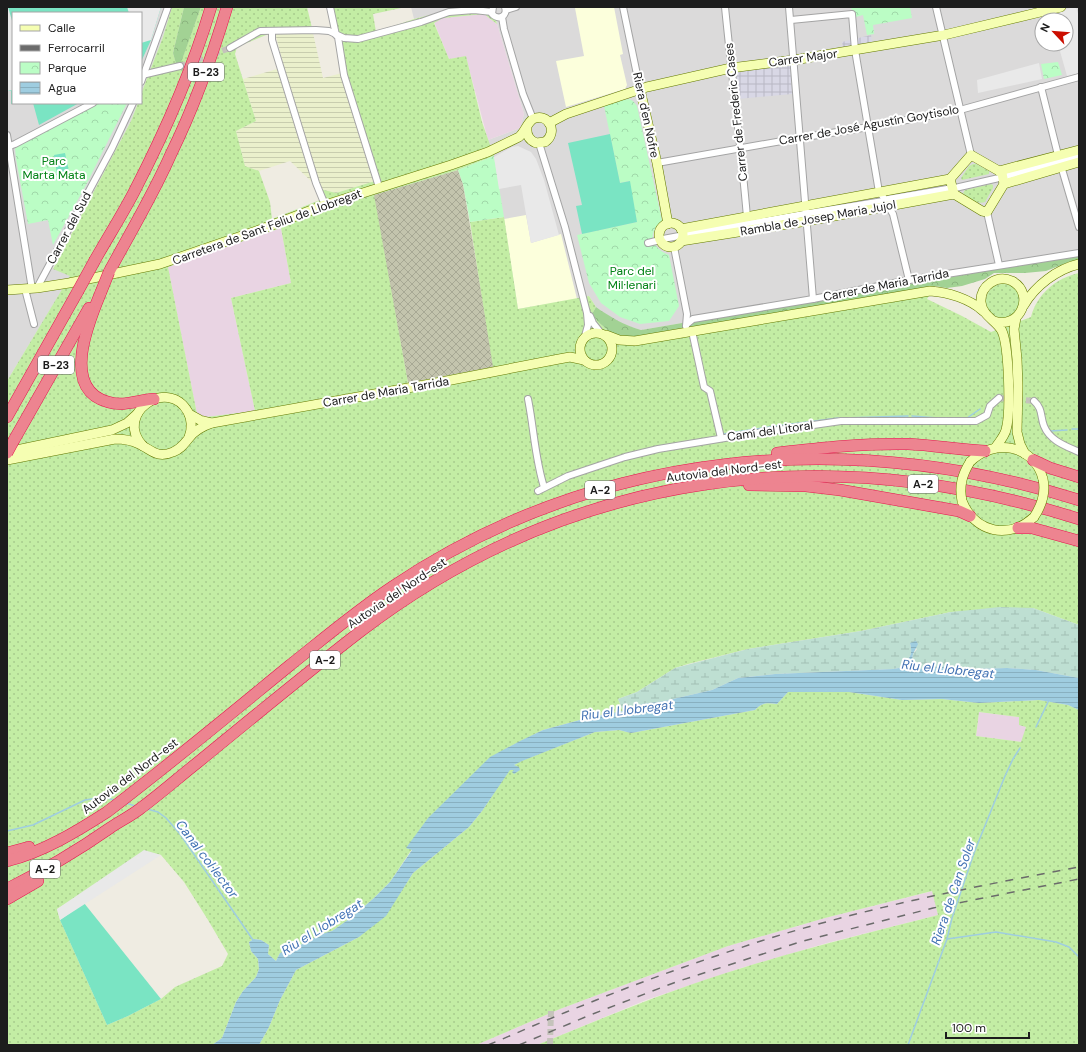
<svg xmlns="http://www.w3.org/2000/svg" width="1086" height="1052" font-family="'DM Sans',sans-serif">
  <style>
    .residential { fill: #dbdada; fill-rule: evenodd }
    .industrial { fill: #e9d4e3 }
    .education { fill: #fcffdc }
    .construction { fill: url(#construction-cross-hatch) }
    .farmland { fill: url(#farmland-rules) }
    .grass { fill: url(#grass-dots); fill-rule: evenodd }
    .forest { fill: url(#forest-crowns) }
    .wetland { fill: url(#wetland-marsh) }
    .park { fill: url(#park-crowns) }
    .pitch { fill: #7ae4c3 }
    .parking { fill: #e9e9e9 }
    .plaza { fill: url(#plaza-grid) }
    .water { fill: url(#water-rules) }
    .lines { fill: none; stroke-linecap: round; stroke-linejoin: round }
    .stream { stroke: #9fcde0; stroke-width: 1.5 }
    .street-tunnel { stroke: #c5c3bb; stroke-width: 6; stroke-dasharray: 6 3; stroke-linecap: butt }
    .street-casing { stroke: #a4a4a4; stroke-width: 8 }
    .secondary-casing { stroke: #637900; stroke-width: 10 }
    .highway-casing { stroke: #e5174f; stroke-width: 12 }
    .street { stroke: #fff; stroke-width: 6 }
    .secondary { stroke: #f5feb2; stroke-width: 9 }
    .highway { stroke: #ed8490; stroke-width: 11 }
    .rail { stroke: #6b6b6b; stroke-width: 1.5; stroke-dasharray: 8 8; stroke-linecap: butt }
    .secondary-bridge-casing { stroke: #637900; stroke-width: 10; stroke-linecap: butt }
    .highway-bridge-casing { stroke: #e5174f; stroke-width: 12; stroke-linecap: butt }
    .secondary-bridge { stroke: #f5feb2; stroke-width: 9 }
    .highway-bridge { stroke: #ed8490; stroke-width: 11 }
    .labels { text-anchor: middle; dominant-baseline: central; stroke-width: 4; stroke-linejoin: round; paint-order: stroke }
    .shield { fill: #fff; stroke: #616161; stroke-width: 1 }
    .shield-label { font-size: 11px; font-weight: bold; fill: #1d1d1d }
    .street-label { font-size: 12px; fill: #1d1d1d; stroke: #fff }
    .park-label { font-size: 12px; fill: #048317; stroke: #fff }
    .water-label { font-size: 13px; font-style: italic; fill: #4373b4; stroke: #fff }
  </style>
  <defs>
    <pattern id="construction-cross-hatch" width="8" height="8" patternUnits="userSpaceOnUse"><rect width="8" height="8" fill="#c3c4ad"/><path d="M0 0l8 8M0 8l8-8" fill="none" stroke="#a7a894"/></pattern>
    <pattern id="farmland-rules" width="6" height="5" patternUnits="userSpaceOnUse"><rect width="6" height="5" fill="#eaf0cc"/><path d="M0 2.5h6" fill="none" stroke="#c8cdaf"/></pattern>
    <pattern id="grass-dots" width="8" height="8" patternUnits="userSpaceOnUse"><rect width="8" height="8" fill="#c3eda4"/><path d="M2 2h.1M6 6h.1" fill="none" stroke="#a7cb8d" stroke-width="1.8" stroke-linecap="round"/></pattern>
    <pattern id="forest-crowns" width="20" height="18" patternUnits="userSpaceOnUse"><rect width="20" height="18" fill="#a2d294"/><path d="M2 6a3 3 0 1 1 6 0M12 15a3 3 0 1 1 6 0" fill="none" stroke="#8bb47f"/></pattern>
    <pattern id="wetland-marsh" width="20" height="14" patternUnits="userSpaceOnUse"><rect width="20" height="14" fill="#bedfd2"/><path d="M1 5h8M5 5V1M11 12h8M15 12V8" fill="none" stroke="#a3bfb4"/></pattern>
    <pattern id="park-crowns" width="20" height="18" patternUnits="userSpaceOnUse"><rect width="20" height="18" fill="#bbfdc5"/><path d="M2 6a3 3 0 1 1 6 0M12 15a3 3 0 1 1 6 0" fill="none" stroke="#a0d8a9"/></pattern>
    <pattern id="plaza-grid" width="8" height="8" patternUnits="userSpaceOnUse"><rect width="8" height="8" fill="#d8d7e5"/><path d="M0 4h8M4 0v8" fill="none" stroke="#b9b8c4"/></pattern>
    <pattern id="water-rules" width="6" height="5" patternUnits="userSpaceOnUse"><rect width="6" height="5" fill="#9fcde0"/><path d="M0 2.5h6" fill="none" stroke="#88b0c0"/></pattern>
  </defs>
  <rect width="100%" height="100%" fill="#efece2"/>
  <!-- residential -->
  <g class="residential">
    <polygon points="7,7 172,7 163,37 141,94 141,13 13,13 13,103 138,103 131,121 53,268 71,275 7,381"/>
    <polygon points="411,7 460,7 414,19"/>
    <path d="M 492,7 L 1079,7 L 1079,255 L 641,330 L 628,326 L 611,318 L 596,307 L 589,296 L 518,309 L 494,157 L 488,140 L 520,128 L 524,114 ZM 1042,20 L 1066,20 L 1066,44 L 1042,44 Z"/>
  </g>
  <!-- industrial -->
  <g class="industrial">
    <polygon points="484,14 497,24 524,114 520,128 488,140 466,57 449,59 434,22 443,18"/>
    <polygon points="281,228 291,283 231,298 255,411 206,417 197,414 168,267"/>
    <polygon points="979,712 1019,717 1026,727 1022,742 976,736"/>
    <polygon points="933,891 938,915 827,943 741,968 646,1000 537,1045 476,1045 560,1009 728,946 825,918"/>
  </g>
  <!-- education -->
  <g class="education">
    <polygon points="590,7 614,7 623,54 620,55 627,85 625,89 566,107 556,61 584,56 575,8"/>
    <polygon points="526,215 531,243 561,234 577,299 518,309 504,219"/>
  </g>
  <!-- construction -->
  <polygon class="construction" points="458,170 463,184 494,367 408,383 373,195"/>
  <!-- farmland -->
  <polygon class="farmland" points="275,33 313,33 323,78 342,73 375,181 336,193 320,189 314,184 290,161 259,171 245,166 236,131 256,121 243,79 284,67"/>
  <!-- grass -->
  <g class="grass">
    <path d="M 172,7 L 184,7 L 173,53 L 178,70 L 201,7 L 307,7 L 312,28 L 336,30 L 332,7 L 406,7 L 373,14 L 376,32 L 414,19 L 460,7 L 492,7 L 497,24 L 484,14 L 443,18 L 434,23 L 449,59 L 466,56 L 482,122 L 494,156 L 458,170 L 374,195 L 408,383 L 493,367 L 470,222 L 504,217 L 518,309 L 589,296 L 596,307 L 592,314 C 599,325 607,328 615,337 L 682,329 L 935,286 L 927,299 L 962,316 L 991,332 L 1031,317 C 1037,294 1056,278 1079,273 L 1079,625 L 1033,608 L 951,612 L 861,631 L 748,649 L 688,664 L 675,668 L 637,692 L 618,699 L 623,711 L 591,717 L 543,730 L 507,748 L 407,848 L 412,849 L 390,882 L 374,898 L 352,917 L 332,931 L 318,935 L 310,941 L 280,953 L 276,961 L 268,954 L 269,945 L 261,940 L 254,939 L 249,942 L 251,951 L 258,959 L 259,969 L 256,977 L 243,991 L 236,1002 L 222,1038 L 212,1045 L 7,1045 L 7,381 L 70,276 L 53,269 L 131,121 L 138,103 L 141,103 L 141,94 L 163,37 ZM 275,33 L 329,33 L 338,40 L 375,181 L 336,193 L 320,189 L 320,200 L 272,219 L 270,202 L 259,171 L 245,166 L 236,131 L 256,121 L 235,54 L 237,47 L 266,35 ZM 281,228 L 291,283 L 231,298 L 255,411 L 206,417 L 197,414 L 168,267 ZM 152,853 L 161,855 L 184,882 L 208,920 L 228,954 L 222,966 L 175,987 L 161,999 L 128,1016 L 107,1025 L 60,920 L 57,909 Z"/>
    <polygon points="973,164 976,164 989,171 989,174 962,180 961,178 969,166"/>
    <path d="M 991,184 L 993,185 L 993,188 L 985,202 C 977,205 968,198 963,193 L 965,190 Z"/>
    <circle cx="1003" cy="301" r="17"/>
    <path d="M 788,692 L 849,692 L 902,700 L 942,699 L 979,703 L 1039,700 L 1068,705 L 1079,710 L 1079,1045 L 537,1045 C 605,1017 672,989 742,968 C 806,948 872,932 938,915 L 932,891 L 825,918 L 728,946 L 560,1009 L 476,1045 L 259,1045 L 269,1027 L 280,1000 L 296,970 L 359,937 L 402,890 L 413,873 L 469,827 L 482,811 L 510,769 L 520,770 L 514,765 L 521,761 L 595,732 L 619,730 L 631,733 L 755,710 C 762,702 768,703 777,704 ZM 979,712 L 1019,717 L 1019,725 L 1026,727 L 1021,742 L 976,736 Z"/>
  </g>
  <!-- forest -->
  <g class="forest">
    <polygon points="184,7 201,7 178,71 173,53"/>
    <path d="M 1079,255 L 1079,260 L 1069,262 L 1046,271 L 1025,273 L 994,273 L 985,279 L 962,286 L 947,288 L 935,286 L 626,339 L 615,337 C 607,328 599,325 592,314 L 596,307 C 610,317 624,325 641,330 Z"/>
  </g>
  <!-- wetland -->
  <path class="wetland" d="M 1000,607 L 1033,608 L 1079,625 L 1079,678 L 1036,670 L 1007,668 L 932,670 L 911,667 L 913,654 L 917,649 L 910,643 C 912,650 912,657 905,662 L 905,667 L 893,669 L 775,674 L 738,678 L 712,690 L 664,701 L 642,704 L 623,711 L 618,699 L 637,692 L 675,668 L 748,649 L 861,631 L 951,612 Z"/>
  <!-- park -->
  <g class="park">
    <polygon points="851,7 910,7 912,18 873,25 874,34 867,35 863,15 856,17 856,13 852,12"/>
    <polygon points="1058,62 1062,75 1044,79 1041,64"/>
    <path d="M 629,99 L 633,101 L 637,106 L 662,221 C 647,233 651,248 669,255 L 679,306 L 669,321 L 640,324 L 620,317 L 601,303 L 589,283 L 577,235 L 637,222 L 629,181 L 620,183 L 604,106 L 623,100 Z"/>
    <polygon points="98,103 127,103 86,185 53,245 48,220 28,224 16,159 15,148"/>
    <polygon points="494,156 504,217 470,222 463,184 458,170"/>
  </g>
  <!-- pitch -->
  <g class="pitch">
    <polygon points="7,7 161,7 151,40 141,62 141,13 13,13 13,103 18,103 11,104 11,91 7,91"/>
    <polygon points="33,103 79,103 39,125"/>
    <polygon points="610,134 620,183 630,181 637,222 582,234 576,206 582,205 568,143"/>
    <polygon points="65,153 69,172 57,174 54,155"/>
    <polygon points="84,903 161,999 128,1016 107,1025 60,920"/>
  </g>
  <!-- parking -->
  <g class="parking">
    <polygon points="7,7 8,7 13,24 13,90 7,91"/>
    <polygon points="127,7 161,7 151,40 141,43 141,13 129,13"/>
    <polygon points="1074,7 1076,7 1079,17 1079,73 1067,76 1058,44 1066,44 1066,20 1052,20 1050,13"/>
    <polygon points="1039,63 1042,79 978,93 977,80"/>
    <polygon points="518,146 531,152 536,159 544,180 559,235 531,243 521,185 499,189 494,157 512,147"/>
    <polygon points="144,850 161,855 60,920 57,909"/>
  </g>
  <!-- plaza -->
  <g class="plaza">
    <polygon points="871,35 873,47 844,52 842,42"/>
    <polygon points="790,64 792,94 738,99 736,71"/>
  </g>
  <!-- water -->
  <path class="water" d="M 916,641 L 918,644 L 913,654 L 911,667 L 932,670 L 937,666 L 974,669 L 1007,668 L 1036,670 L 1079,678 L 1079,710 L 1068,705 L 1039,700 L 979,703 L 942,699 L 902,700 L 849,692 L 788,692 L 777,704 C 768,703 762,702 755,710 L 631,733 L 619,730 L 595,732 L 522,761 L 514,765 L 519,767 L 520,770 L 514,774 L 512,772 L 514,770 L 510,770 L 482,811 L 469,827 L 413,873 L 386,916 L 359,937 L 296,970 L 280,1000 L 269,1027 L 259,1045 L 212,1045 L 222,1038 L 236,1002 L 243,991 L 256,977 L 259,969 L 258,959 L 251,951 L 249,942 L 254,939 L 261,940 L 269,945 L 268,954 L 276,961 L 280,953 L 310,941 L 318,935 L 332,931 L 352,917 L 374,898 L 390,882 L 412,850 L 406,848 L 428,818 L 490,757 L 520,741 L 543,730 L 591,717 L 623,711 L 642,704 L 664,701 L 712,690 L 738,678 L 775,674 L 893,669 L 905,667 L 905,662 C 912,657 912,650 910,643 Z"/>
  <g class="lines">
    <!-- stream -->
    <g class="stream">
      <polyline points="912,416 938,418"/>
      <polyline points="843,418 908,416"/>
      <polyline points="967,418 980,409"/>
      <polyline points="1072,429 1079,429"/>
      <polyline points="1050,431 1067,430"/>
      <polyline points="723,434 776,426 838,418"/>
      <polyline points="1036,727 1049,700"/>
      <polyline points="126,803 135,806"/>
      <polyline points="147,809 158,812 166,818 180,834 253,940"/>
      <polyline points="7,831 33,825 85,800 104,797 114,800"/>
      <polyline points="947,939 996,932 1056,942 1069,947 1079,957"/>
      <polyline points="908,1045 947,939 952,918 974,853 1005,776 1013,759 1020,748"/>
    </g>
    <!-- street-tunnel -->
    <g class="street-tunnel">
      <polyline points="180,66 230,48"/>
      <polyline points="999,398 1034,401"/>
      <polyline points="550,1044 551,1011"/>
    </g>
    <defs>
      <g id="street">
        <polyline points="330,7 336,35"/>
        <path d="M 493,7 L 492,14 C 499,21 508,16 505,7"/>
        <polyline points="623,7 640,89"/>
        <path d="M 725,7 C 732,77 741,147 747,217"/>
        <polyline points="789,7 813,299"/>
        <polyline points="936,7 971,155"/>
        <polyline points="506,10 516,7"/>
        <polyline points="502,17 504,29 523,94 533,119"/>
        <path d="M 791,20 L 852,14 L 855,50 L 879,192 C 886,198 888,207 893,214 L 909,280"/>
        <polyline points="272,31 272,40 316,183 325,205"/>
        <polyline points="338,37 344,75 379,187"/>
        <polyline points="230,48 260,31 316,30 329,31 344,38 358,39 421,22 449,12 474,10 492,12"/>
        <polyline points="142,75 180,66"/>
        <polyline points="141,82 168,7"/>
        <polyline points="1041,87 1059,159 1079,227"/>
        <polyline points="7,135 32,289"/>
        <polyline points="539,143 565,227 587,313 588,325 585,336"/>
        <polyline points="7,147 15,144 93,103"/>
        <polyline points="1064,160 1079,156"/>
        <polyline points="657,163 799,138 869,127 960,110 1079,77"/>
        <polyline points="1007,176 1058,162"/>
        <polyline points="955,188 999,178"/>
        <polyline points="888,199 947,189"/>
        <polyline points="987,212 999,265"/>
        <polyline points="809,213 883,201"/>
        <polyline points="688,234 804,214"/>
        <polyline points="663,239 679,236"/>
        <polyline points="648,243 656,241"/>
        <polyline points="674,247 687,314 686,326"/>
        <polyline points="37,288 112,148 133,103"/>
        <polyline points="25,289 34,324"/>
        <polyline points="590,316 593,323 601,333"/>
        <polyline points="687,324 693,319 813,299 909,280 1079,253"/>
        <polyline points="692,331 704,387 710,391 721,438"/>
        <path d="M 528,399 C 534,429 535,459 544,487"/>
        <path d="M 1034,401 C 1043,409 1040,416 1044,426 C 1050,441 1066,446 1079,452"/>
        <polyline points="538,491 568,476 625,457 658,449 737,436 841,421 976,421 987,415 990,406 999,398"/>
      </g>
      <g id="secondary">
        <polyline points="640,89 657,163 668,224"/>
        <polyline points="549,123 566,114 647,87 731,68 794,60 944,35 1061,7"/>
        <polyline points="999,171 1079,150"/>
        <polyline points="1004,184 1079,162"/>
        <circle cx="671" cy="235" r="12"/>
        <polyline points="681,229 950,179"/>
        <polyline points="681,241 807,221 954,194 982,211 987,212 1004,184 1002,173 999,171 971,155 950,179 954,194"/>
        <path d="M 7,290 L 37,288 L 69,283 L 160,264 L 259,230 L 325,205 L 451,165 L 488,152 L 519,137 C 525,132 527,123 533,119 C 548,112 559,132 545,142 L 536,143 C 529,140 526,135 527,127"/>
        <path d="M 1024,305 C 1035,286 1057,269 1079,264"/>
        <polyline points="1016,318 1014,329 1017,359 1018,386 1017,432 1020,444 1025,454"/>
        <path d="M 994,321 C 1020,330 1036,294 1012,281 C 997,274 980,286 981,302 C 982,316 996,320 1002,331 C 1009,347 1011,413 1006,430 C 1004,437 999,442 995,448"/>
        <circle cx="596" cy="349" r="16"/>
        <path d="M 606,335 L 619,340 L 635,341 L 930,291 C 948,292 970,299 983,311"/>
        <polyline points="189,414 200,420 212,423"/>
        <path d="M 143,446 C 113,414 168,376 188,412 C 192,420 192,429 189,437"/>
        <polyline points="7,452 112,430 127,423 137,414"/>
        <path d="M 7,460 L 115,439 C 123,439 131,440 139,444 C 152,450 157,459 173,452 C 181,449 184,444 189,438 C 195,430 203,426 212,423 L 441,382 L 559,359 L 570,357 L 584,360"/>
        <path d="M 970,462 C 993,438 1034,444 1043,479"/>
        <path d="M 962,501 C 975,533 1009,540 1034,517"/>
      </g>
      <g id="highway">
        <path d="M 95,260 C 108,237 122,215 134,192 C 165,132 192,71 211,7"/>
        <path d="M 109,272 C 130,233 153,195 171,154 C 194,107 212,57 227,7"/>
        <path d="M 101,292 C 89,321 60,389 108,402 C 124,407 138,400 154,399"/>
        <polyline points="7,417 78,291"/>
        <polyline points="14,440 89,308"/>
        <path d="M 777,453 C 820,448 865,443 908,444 C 934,445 959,450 985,451"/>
        <polyline points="1033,460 1050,468 1079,477"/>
        <polyline points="749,485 806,486 840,490 959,511 970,516"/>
        <polyline points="1018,528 1032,528 1079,541"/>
        <polyline points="7,853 29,847"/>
        <path d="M 7,861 C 43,852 76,832 107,812 C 169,765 229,715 289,666 C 323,639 356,611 392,587 C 598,449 845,427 1079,500"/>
        <path d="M 7,889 C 43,871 77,851 110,828 C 120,821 131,816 141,808 C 160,794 178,778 197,763 C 251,719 305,674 361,631 C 574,469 827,439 1079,519"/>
        <polyline points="7,899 38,881"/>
      </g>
    </defs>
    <!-- street casing -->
    <use href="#street" class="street-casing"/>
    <!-- secondary casing -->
    <use href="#secondary" class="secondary-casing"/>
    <!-- highway casing -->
    <use href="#highway" class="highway-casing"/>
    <!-- street -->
    <use href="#street" class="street"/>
    <!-- secondary -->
    <use href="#secondary" class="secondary"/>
    <!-- highway -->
    <use href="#highway" class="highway"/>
    <!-- rail -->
    <g class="rail">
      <path d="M 488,1045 C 522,1031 555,1016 589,1003 C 645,980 703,960 761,941 C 865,908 972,887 1079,867"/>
      <polyline points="519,1045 590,1015 676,982 803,941 933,908 1079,879"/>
    </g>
    <defs>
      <g id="secondary-bridge">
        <path d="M 962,501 C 959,486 962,475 970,462"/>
        <path d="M 1034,517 C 1042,505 1046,493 1043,479"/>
      </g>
      <g id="highway-bridge">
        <polyline points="78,291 95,260"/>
        <polyline points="101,292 109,272"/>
        <polyline points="7,453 14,440"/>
      </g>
    </defs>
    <!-- secondary-bridge casing -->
    <use href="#secondary-bridge" class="secondary-bridge-casing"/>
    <!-- highway-bridge casing -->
    <use href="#highway-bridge" class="highway-bridge-casing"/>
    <!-- secondary-bridge -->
    <use href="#secondary-bridge" class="secondary-bridge"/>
    <!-- highway-bridge -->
    <use href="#highway-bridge" class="highway-bridge"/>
  </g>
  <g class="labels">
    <!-- shield labels -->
    <g class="shield">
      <rect x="188" y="63" width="36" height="18" rx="3"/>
      <rect x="38" y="356" width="36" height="18" rx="3"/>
      <rect x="908" y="475" width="30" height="18" rx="3"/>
      <rect x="585" y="481" width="30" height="18" rx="3"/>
      <rect x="310" y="651" width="30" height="18" rx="3"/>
      <rect x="30" y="860" width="30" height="18" rx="3"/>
    </g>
    <g class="shield-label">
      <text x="206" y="72">B-23</text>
      <text x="56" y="365">B-23</text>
      <text x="923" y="484">A-2</text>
      <text x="600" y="490">A-2</text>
      <text x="325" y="660">A-2</text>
      <text x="45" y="869">A-2</text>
    </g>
    <!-- street labels -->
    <g class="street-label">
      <text transform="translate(803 58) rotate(-8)">Carrer Major</text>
      <text transform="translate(736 112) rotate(-96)">Carrer de Frederic Cases</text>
      <text transform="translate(646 115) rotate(78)">Riera d'en Nofre</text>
      <text transform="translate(869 125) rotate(-10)">Carrer de José Agustín Goytisolo</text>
      <text transform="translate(818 218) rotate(-10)">Rambla de Josep Maria Jujol</text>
      <text transform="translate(267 227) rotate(-20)">Carretera de Sant Feliu de Llobregat</text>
      <text transform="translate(69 228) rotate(-62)">Carrer del Sud</text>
      <text transform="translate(886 285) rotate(-11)">Carrer de Maria Tarrida</text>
      <text transform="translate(386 392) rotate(-10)">Carrer de Maria Tarrida</text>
      <text transform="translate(770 431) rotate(-8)">Camí del Litoral</text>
      <text transform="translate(724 471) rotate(-7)">Autovia del Nord-est</text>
      <text transform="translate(397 593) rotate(-34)">Autovia del Nord-est</text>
      <text transform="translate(130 776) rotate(-37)">Autovia del Nord-est</text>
    </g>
    <!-- park labels -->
    <g class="park-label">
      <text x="54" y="161">Parc<tspan x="54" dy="14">Marta Mata</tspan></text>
      <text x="632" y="271">Parc del<tspan x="632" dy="14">Mil·lenari</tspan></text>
    </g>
    <!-- water labels -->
    <g class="water-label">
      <text transform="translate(948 669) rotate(6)">Riu el Llobregat</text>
      <text transform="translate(627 710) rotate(-7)">Riu el Llobregat</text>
      <text transform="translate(207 859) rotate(53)">Canal col·lector</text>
      <text transform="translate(953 892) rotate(-71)">Riera de Can Soler</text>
      <text transform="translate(322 927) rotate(-32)">Riu el Llobregat</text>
    </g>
  </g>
  <!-- border -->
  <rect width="1086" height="1052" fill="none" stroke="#1d1d1d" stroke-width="16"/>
  <!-- legend -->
  <rect x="12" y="12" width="130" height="92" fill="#ffffff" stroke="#a5a5a5"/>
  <rect x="20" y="25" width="20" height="6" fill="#f5feb2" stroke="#a5a5a5"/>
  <text x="48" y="32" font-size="12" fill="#1d1d1d">Calle</text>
  <rect x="20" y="45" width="20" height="6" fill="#6b6b6b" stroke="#a5a5a5"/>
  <text x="48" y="52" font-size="12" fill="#1d1d1d">Ferrocarril</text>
  <rect x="20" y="62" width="20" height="12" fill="url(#park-crowns)" stroke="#a5a5a5"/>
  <text x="48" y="72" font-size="12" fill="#1d1d1d">Parque</text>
  <rect x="20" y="82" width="20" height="12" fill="url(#water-rules)" stroke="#a5a5a5"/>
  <text x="48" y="92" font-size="12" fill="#1d1d1d">Agua</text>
  <!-- north arrow -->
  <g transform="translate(1054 32) rotate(296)"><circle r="19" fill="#ffffff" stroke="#a5a5a5"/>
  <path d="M0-3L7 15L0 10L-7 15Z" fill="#cb0e00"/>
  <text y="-6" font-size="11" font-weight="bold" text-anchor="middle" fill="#1d1d1d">N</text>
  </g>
  <!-- scale -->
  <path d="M946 1032v6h83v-6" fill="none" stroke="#1d1d1d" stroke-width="2"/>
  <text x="952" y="1032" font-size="12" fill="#1d1d1d" stroke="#ffffff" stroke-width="3" paint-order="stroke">100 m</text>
</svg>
